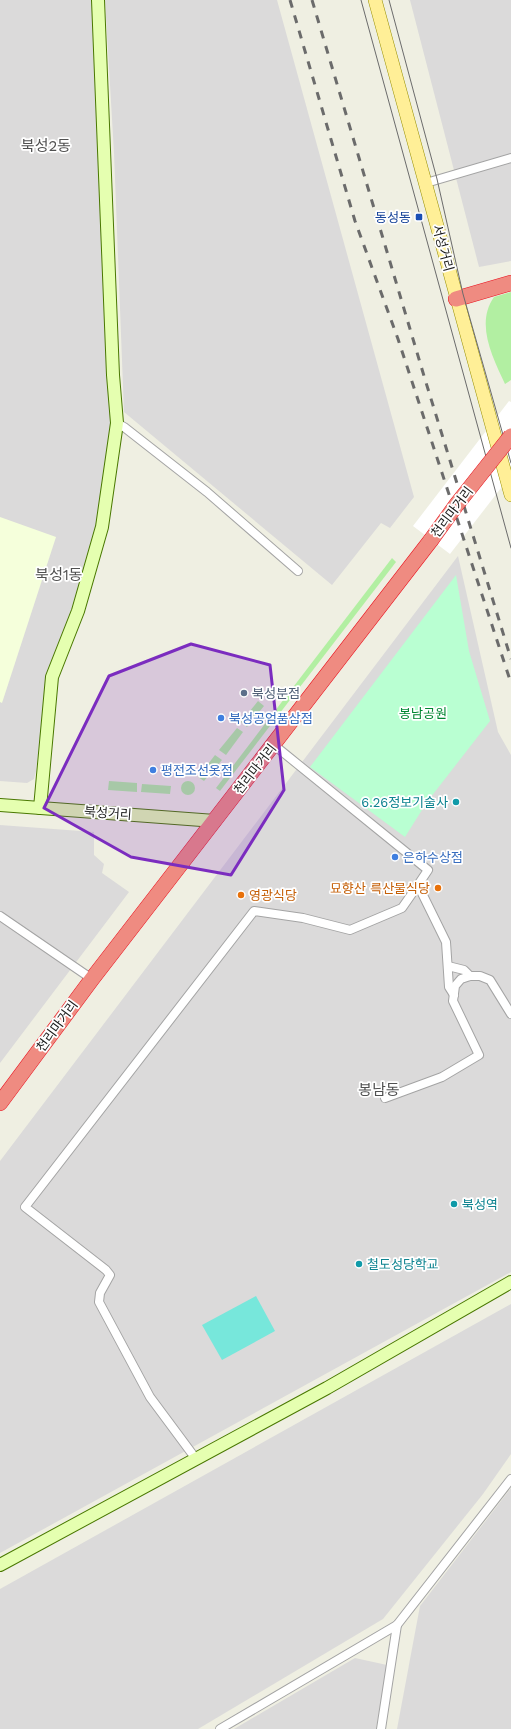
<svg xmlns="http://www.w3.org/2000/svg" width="511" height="1729" font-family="'Work Sans','Noto Sans KR',sans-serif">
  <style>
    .residential { fill: #dbdada }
    .education { fill: #f5ffdb }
    .grass { fill: #b2efa2 }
    .park { fill: #b9ffd2 }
    .pitch { fill: #77e7db }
    .pier { fill: #fff }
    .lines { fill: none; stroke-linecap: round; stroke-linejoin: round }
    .street-casing { stroke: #a4a4a4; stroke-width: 10 }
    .secondary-casing { stroke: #497800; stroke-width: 14 }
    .primary-casing { stroke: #968e00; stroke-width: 14 }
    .highway-casing { stroke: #ea121f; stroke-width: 16 }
    .street { stroke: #fff; stroke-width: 8 }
    .secondary { stroke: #e5ffb0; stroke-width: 12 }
    .primary { stroke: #ffef97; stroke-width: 13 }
    .highway { stroke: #ef8b81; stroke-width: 15 }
    .tram { stroke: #6b6b6b; stroke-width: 1 }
    .rail { stroke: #6b6b6b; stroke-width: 3; stroke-dasharray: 8 8; stroke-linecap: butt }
    .highway-bridge-casing { stroke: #ea121f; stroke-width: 16; stroke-linecap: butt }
    .highway-bridge { stroke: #ef8b81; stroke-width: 15 }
    .marked { fill: #7b2cbf; fill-opacity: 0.2; stroke: #7b2cbf; stroke-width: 3; stroke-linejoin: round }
    .transit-dot { fill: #1a4fb4; stroke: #fff; stroke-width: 1.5 }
    .service-dot { fill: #5c6f8a; stroke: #fff; stroke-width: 1.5 }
    .shop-dot { fill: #3f7fe0; stroke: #fff; stroke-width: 1.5 }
    .culture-dot { fill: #0f9aa8; stroke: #fff; stroke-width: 1.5 }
    .food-dot { fill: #e8710a; stroke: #fff; stroke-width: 1.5 }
    .labels { text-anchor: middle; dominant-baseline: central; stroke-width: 3.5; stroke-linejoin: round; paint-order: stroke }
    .transit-label { font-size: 13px; fill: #164399; stroke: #fff; text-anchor: end }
    .street-label { font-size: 13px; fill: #1d1d1d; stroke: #fff }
    .service-label { font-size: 13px; fill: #4e5e75; stroke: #fff; text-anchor: start }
    .park-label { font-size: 13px; fill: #008631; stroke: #fff }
    .shop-label { font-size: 13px; fill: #366cbe; stroke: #fff; text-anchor: start }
    .culture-label { font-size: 13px; fill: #0d838f; stroke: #fff; text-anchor: start }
    .food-label { font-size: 13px; fill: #c56008; stroke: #fff; text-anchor: end }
    .quarter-label { font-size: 15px; fill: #505050; stroke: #fff }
  </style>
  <rect width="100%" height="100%" fill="#efefe2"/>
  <!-- residential -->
  <g class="residential">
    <polygon points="0,0 92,0 112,422 99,523 73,617 47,679 36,771 34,779 27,783 0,781"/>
    <polygon points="105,0 277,0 414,497 390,528 381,523 332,585 124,412 114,153"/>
    <polygon points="410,0 511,0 511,261 479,267"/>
    <polygon points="458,556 498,732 511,755 511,1272 0,1553 0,1161"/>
    <polygon points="0,825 94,832 94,855 104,864 102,873 129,892 0,1063"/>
    <polygon points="511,1304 511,1454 483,1494 383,1619 198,1729 0,1729 0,1589"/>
    <polygon points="511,1488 511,1729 397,1729 420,1606"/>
    <polygon points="355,1658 387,1665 376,1729 234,1729"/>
  </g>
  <!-- education -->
  <polygon class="education" points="0,517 56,537 2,703 0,702"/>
  <!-- grass -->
  <g class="grass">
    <path d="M 511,292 L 511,380 L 505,384 C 493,358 475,324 494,297 Z"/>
    <polygon points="392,558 396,562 220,791 216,788"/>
    <polygon points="258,701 264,706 247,727 241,722"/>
    <polygon points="237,728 243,732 226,755 219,750"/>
    <polygon points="215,755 222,760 204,781 198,777"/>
    <polygon points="109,781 137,783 137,792 108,790"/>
    <circle cx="188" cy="788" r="7"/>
    <polygon points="142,784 171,786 170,794 141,792"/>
  </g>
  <!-- park -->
  <polygon class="park" points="456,575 469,651 490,721 427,802 405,837 310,767"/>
  <!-- pitch -->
  <polygon class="pitch" points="256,1296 275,1331 222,1360 202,1325"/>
  <!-- pier -->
  <polygon class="pier" points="509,401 511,402 511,475 450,554 413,526"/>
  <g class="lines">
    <defs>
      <g id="street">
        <polyline points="426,183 511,158"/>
        <polyline points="117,423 124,427 207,492 298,571"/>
        <polyline points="274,745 428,870 418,885 446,942 449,987 454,995"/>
        <polyline points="0,916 92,979"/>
        <polyline points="448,966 464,970 470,976"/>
        <polyline points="385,1098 442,1077 479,1055 453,1001 455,986 461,979 470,976 480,976 490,980 511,1014"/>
        <polyline points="196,1459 150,1397 99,1302 100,1293 110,1275 106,1270 25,1207 254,911 303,918 350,930 402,908 418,885"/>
        <polyline points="220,1729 397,1625 511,1479"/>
        <polyline points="381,1729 397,1625"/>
      </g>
      <g id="secondary">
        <polyline points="0,805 215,821"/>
        <polyline points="40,808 52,677 78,611 102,527 117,423 113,375 98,0"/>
        <polyline points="0,1565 327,1388 511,1282"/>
      </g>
      <polyline id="primary" points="375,0 511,495"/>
      <g id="highway">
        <polyline points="456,299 511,283"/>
        <polyline points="0,1103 92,979 431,540"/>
      </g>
    </defs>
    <!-- street casing -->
    <use href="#street" class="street-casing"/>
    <!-- secondary casing -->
    <use href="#secondary" class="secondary-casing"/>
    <!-- primary casing -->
    <use href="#primary" class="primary-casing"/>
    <!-- highway casing -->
    <use href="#highway" class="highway-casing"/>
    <!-- street -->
    <use href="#street" class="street"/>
    <!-- secondary -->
    <use href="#secondary" class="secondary"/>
    <!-- primary -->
    <use href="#primary" class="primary"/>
    <!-- highway -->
    <use href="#highway" class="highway"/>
    <!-- tram -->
    <g class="tram">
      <polyline points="361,0 511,548"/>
      <polyline points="389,0 437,179 463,294 511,463"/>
    </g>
    <!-- rail -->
    <g class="rail">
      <polyline points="290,0 355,221 398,339 511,683"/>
      <polyline points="312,0 424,376 511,659"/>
    </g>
    <defs>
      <polyline id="highway-bridge" points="431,540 457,504 511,436"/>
    </defs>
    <!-- highway-bridge casing -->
    <use href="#highway-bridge" class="highway-bridge-casing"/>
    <!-- highway-bridge -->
    <use href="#highway-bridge" class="highway-bridge"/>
  </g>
  <!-- marked area -->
  <path class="marked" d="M 191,644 L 270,665 L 284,790 L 231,875 L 131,857 L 44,808 L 109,676 Z"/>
  <!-- markers -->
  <rect class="transit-dot" x="415" y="213" width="8" height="8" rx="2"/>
  <circle class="service-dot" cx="244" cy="693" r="4"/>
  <g class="shop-dot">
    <circle cx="221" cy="718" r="4"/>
    <circle cx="153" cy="770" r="4"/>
    <circle cx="395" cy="857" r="4"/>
  </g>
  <g class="culture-dot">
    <circle cx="456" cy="802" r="4"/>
    <circle cx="454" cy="1204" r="4"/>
    <circle cx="359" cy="1264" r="4"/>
  </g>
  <g class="food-dot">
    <circle cx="438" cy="888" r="4"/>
    <circle cx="241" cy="895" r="4"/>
  </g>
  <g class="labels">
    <!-- transit labels -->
    <g class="transit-label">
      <text x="411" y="217">동성동</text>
    </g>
    <!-- street labels -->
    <g class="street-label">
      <text transform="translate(443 248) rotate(75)">서성거리</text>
      <text transform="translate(452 512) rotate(-53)">천리마거리</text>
      <text transform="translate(255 769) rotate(-52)">천리마거리</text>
      <text transform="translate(108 813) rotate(4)">북성거리</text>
      <text transform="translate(57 1026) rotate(-54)">천리마거리</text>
    </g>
    <!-- service labels -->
    <g class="service-label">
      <text x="252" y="693">북성분점</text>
    </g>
    <!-- park labels -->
    <g class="park-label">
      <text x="423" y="713">봉남공원</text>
    </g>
    <!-- shop labels -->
    <g class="shop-label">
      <text x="229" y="718">북성공엄품삼점</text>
      <text x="161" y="770">평전조선옷점</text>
      <text x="403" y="857">은하수상점</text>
    </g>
    <!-- culture labels -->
    <g class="culture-label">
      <text x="448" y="802" text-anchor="end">6.26정보기술사</text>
      <text x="462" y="1204">북성역</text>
      <text x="367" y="1264">철도성당학교</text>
    </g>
    <!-- food labels -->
    <g class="food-label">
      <text x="430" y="888">묘향산 륵산물식당</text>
      <text x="249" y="895" text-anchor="start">영광식당</text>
    </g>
    <!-- quarter labels -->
    <g class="quarter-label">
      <text x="46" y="146">북성2동</text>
      <text x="59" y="575">북성1동</text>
      <text x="379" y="1090">봉남동</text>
    </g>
  </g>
</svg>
